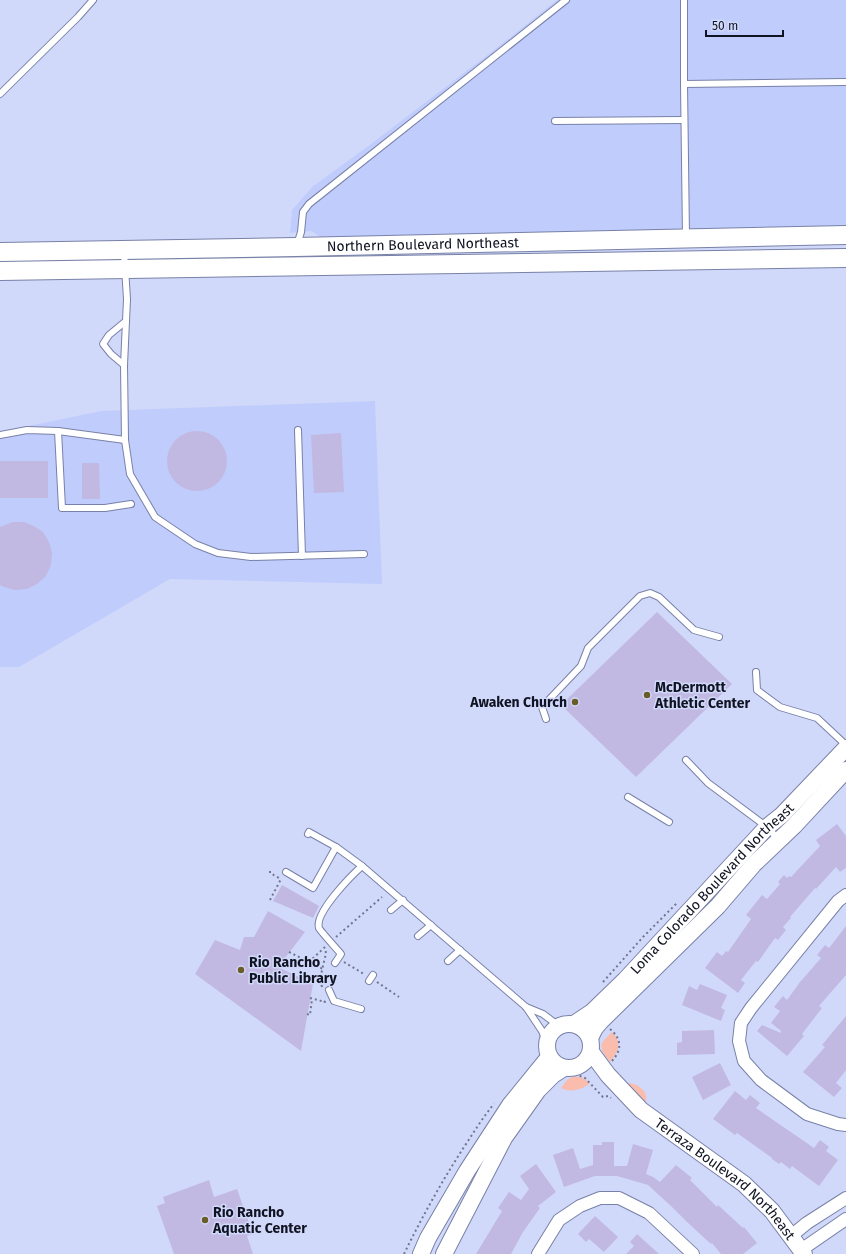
<svg xmlns="http://www.w3.org/2000/svg" width="846" height="1254" font-family="'Fira Sans',sans-serif">
  <style>
    .built { fill: #c0ccfc }
    .green { fill: #f9bcad }
    .building { fill: #c1b9e2 }
    .lines { fill: none; stroke-linecap: round; stroke-linejoin: round }
    .service-casing { stroke: #7881a7; stroke-width: 8 }
    .minor-casing { stroke: #7881a7; stroke-width: 14 }
    .tertiary-casing { stroke: #7881a7; stroke-width: 18 }
    .secondary-casing { stroke: #7881a7; stroke-width: 20 }
    .path { stroke: #71768e; stroke-width: 2; stroke-dasharray: 2 3; stroke-linecap: butt }
    .service { stroke: #fff; stroke-width: 6 }
    .minor { stroke: #fff; stroke-width: 12 }
    .tertiary { stroke: #fff; stroke-width: 16 }
    .secondary { stroke: #fff; stroke-width: 18 }
    .poi-dot { fill: #6a5c29; stroke: #d1d9fb; stroke-width: 1.5 }
    .labels { text-anchor: middle; dominant-baseline: central; stroke-width: 3; stroke-linejoin: round; paint-order: stroke }
    .street-label { font-size: 14px; fill: #101321; stroke: #d1d9fb }
    .poi-label { font-size: 14px; font-weight: bold; fill: #101321; stroke: #d1d9fb; text-anchor: start }
  </style>
  <rect width="100%" height="100%" fill="#d1d9fb"/>
  <!-- built -->
  <g class="built">
    <polygon points="557,0 846,0 846,231 326,240 311,231 290,233 292,210 312,187 371,144 494,50"/>
    <polygon points="375,401 382,584 170,579 19,667 0,667 0,432 101,411"/>
  </g>
  <!-- green -->
  <g class="green">
    <path d="M 612,1032 C 623,1043 618,1052 610,1062 L 603,1053 L 601,1045 L 604,1040 Z"/>
    <path d="M 574,1076 L 583,1078 L 590,1083 C 582,1090 570,1093 561,1088 L 567,1080 Z"/>
    <path d="M 630,1083 C 639,1085 648,1091 646,1102 L 629,1088 L 628,1084 Z"/>
  </g>
  <!-- building -->
  <g class="building">
    <circle cx="197" cy="461" r="30"/>
    <polygon points="341,433 344,492 314,493 311,435"/>
    <rect x="0" y="461" width="48" height="37"/>
    <polygon points="82,463 99,463 100,499 82,499"/>
    <polygon points="13,522 24,522 34,526 43,532 49,542 52,553 51,565 46,576 37,584 27,589 15,590 4,587 0,585 0,527"/>
    <polygon points="657,612 732,684 636,777 561,705"/>
    <polygon points="837,824 846,836 846,868 840,872 836,867 816,889 815,888 790,917 791,918 783,927 786,930 778,940 775,938 758,962 756,961 741,980 745,983 738,993 705,968 717,952 722,956 726,951 728,952 751,919 746,915 762,895 767,899 780,884 778,882 784,875 787,878 789,876 791,877 820,846 816,840"/>
    <polygon points="282,885 319,906 313,918 273,901"/>
    <polygon points="268,911 305,932 278,967 313,984 301,1051 195,974 215,940 240,950 244,937 254,937"/>
    <polygon points="846,926 846,975 819,1006 822,1008 802,1034 804,1036 787,1056 757,1031 762,1025 781,1033 781,1031 771,1023 780,1011 774,1007 783,996 787,1000 800,982 821,958 817,955 825,945 829,948"/>
    <polygon points="700,984 727,995 721,1008 725,1010 721,1021 682,1005 689,986 697,990"/>
    <polygon points="846,1016 846,1070 836,1083 842,1088 834,1097 803,1072 825,1047 822,1045"/>
    <polygon points="714,1030 715,1054 677,1055 677,1043 682,1042 682,1031"/>
    <polygon points="720,1063 731,1085 703,1100 692,1077"/>
    <polygon points="735,1091 746,1100 750,1095 760,1103 756,1108 814,1148 820,1140 829,1147 826,1151 838,1160 819,1186 792,1166 790,1169 781,1162 779,1164 772,1159 772,1158 737,1133 735,1135 713,1119"/>
    <polygon points="602,1142 614,1142 614,1166 627,1166 633,1144 653,1150 646,1174 653,1177 660,1182 676,1165 692,1178 690,1180 717,1207 718,1205 743,1228 744,1227 757,1243 743,1254 721,1254 712,1243 711,1244 687,1222 671,1206 648,1185 617,1176 595,1176 564,1187 553,1155 573,1148 580,1169 593,1165 593,1145 602,1145"/>
    <polygon points="536,1164 556,1192 538,1206 540,1208 523,1232 511,1254 476,1254 502,1211 498,1208 509,1192 521,1200 529,1189 520,1176"/>
    <polygon points="209,1180 214,1197 237,1189 253,1234 247,1236 253,1254 174,1254 157,1206 165,1203 163,1197"/>
    <polygon points="595,1216 618,1237 604,1252 589,1239 586,1242 578,1234"/>
    <polygon points="637,1234 659,1254 626,1254 634,1246 630,1242"/>
  </g>
  <g class="lines">
    <defs>
      <g id="service">
        <polyline points="684,0 684,84"/>
        <polyline points="0,94 78,17 93,0"/>
        <polyline points="555,121 684,120"/>
        <polyline points="686,237 684,84 846,82"/>
        <polyline points="297,245 301,232 303,212 309,204 566,0"/>
        <polyline points="124,252 127,299 124,365 125,440 130,474 155,517 195,544 218,553 251,557 364,554"/>
        <polyline points="124,365 111,354 103,344 109,335 126,321"/>
        <polyline points="298,430 302,556"/>
        <polyline points="58,431 125,440"/>
        <polyline points="0,435 27,430 58,431 62,508 105,508 131,504"/>
        <polyline points="756,672 757,690 780,707 817,718 846,745"/>
        <polyline points="546,719 542,707 581,666 588,648 640,596 650,593 659,597 694,630 719,637"/>
        <polyline points="686,760 708,783 767,827 778,839"/>
        <polyline points="628,797 669,822"/>
        <polyline points="308,834 309,832 336,847 362,866 526,1007 542,1031 547,1044"/>
        <polyline points="286,872 313,888 336,847"/>
        <polyline points="391,910 403,900"/>
        <polyline points="418,936 431,925"/>
        <polyline points="448,961 460,950"/>
        <path d="M 335,963 L 341,954 C 337,949 321,932 319,928 C 314,913 352,875 362,866"/>
        <polyline points="369,981 373,975"/>
        <polyline points="329,990 334,1001 361,1009"/>
        <polyline points="526,1007 543,1014 559,1026"/>
      </g>
      <g id="minor">
        <polyline points="846,895 838,901 751,1008 741,1023 739,1041 744,1061 761,1080 807,1114 838,1124 846,1125"/>
        <polyline points="791,1236 807,1223 846,1198"/>
        <polyline points="801,1250 846,1219"/>
        <polyline points="538,1254 559,1220 580,1206 600,1198 619,1198 649,1213 693,1254"/>
      </g>
      <g id="tertiary">
        <circle cx="569" cy="1046" r="22"/>
        <path id="s1" d="M 574,1024 L 592,1012 L 625,980 L 767,827 L 782,815 L 846,748"/>
        <polyline points="590,1038 595,1028 601,1021 718,906 754,864 794,826 846,770"/>
        <path id="s2" d="M 591,1052 L 608,1075 L 641,1110 L 744,1184 L 772,1211 L 804,1254"/>
        <polyline points="421,1254 428,1238 467,1171 510,1105 549,1057"/>
        <polyline points="444,1254 504,1138 538,1090 553,1075 564,1068"/>
      </g>
      <g id="secondary">
        <path id="s3" d="M 0,252 L 296,247 L 846,235"/>
        <polyline points="0,271 846,258"/>
      </g>
    </defs>
    <!-- service casing -->
    <use href="#service" class="service-casing"/>
    <!-- minor casing -->
    <use href="#minor" class="minor-casing"/>
    <!-- tertiary casing -->
    <use href="#tertiary" class="tertiary-casing"/>
    <!-- secondary casing -->
    <use href="#secondary" class="secondary-casing"/>
    <!-- path -->
    <g class="path">
      <polyline points="270,871 270,873 281,879"/>
      <polyline points="270,900 281,879"/>
      <polyline points="336,937 382,897"/>
      <polyline points="289,952 323,969"/>
      <polyline points="309,962 325,947"/>
      <polyline points="344,962 364,974"/>
      <polyline points="377,982 399,997"/>
      <polyline points="603,982 643,937 678,902"/>
      <polyline points="322,987 320,979 326,953 325,948"/>
      <polyline points="310,998 325,1002 324,1001"/>
      <polyline points="307,1014 310,1015 312,999"/>
      <path d="M 610,1029 C 622,1039 622,1050 612,1061"/>
      <polyline points="575,1074 585,1078 603,1097 608,1096 611,1098"/>
      <path d="M 404,1254 C 422,1217 442,1181 464,1147 C 474,1132 483,1117 494,1104"/>
    </g>
    <!-- service -->
    <use href="#service" class="service"/>
    <!-- minor -->
    <use href="#minor" class="minor"/>
    <!-- tertiary -->
    <use href="#tertiary" class="tertiary"/>
    <!-- secondary -->
    <use href="#secondary" class="secondary"/>
  </g>
  <!-- markers -->
  <g class="poi-dot">
    <circle cx="647" cy="695" r="4"/>
    <circle cx="575" cy="702" r="4"/>
    <circle cx="241" cy="970" r="4"/>
    <circle cx="205" cy="1220" r="4"/>
  </g>
  <g class="labels">
    <!-- street labels -->
    <g class="street-label">
      <text stroke="none"><textPath href="#s3" startOffset="423">Northern Boulevard Northeast</textPath></text>
      <text stroke="none"><textPath href="#s1" startOffset="194">Loma Colorado Boulevard Northeast</textPath></text>
      <text stroke="none"><textPath href="#s2" startOffset="186">Terraza Boulevard Northeast</textPath></text>
    </g>
    <!-- poi labels -->
    <g class="poi-label">
      <text x="655" y="687">McDermott<tspan x="655" dy="16">Athletic Center</tspan></text>
      <text x="567" y="702" text-anchor="end">Awaken Church</text>
      <text x="249" y="962">Rio Rancho<tspan x="249" dy="16">Public Library</tspan></text>
      <text x="213" y="1212">Rio Rancho<tspan x="213" dy="16">Aquatic Center</tspan></text>
    </g>
  </g>
  <!-- scale -->
  <path d="M706 30v6h77v-6" fill="none" stroke="#101321" stroke-width="2"/>
  <text x="712" y="30" font-size="12" fill="#101321" stroke="#d1d9fb" stroke-width="3" paint-order="stroke">50 m</text>
</svg>
